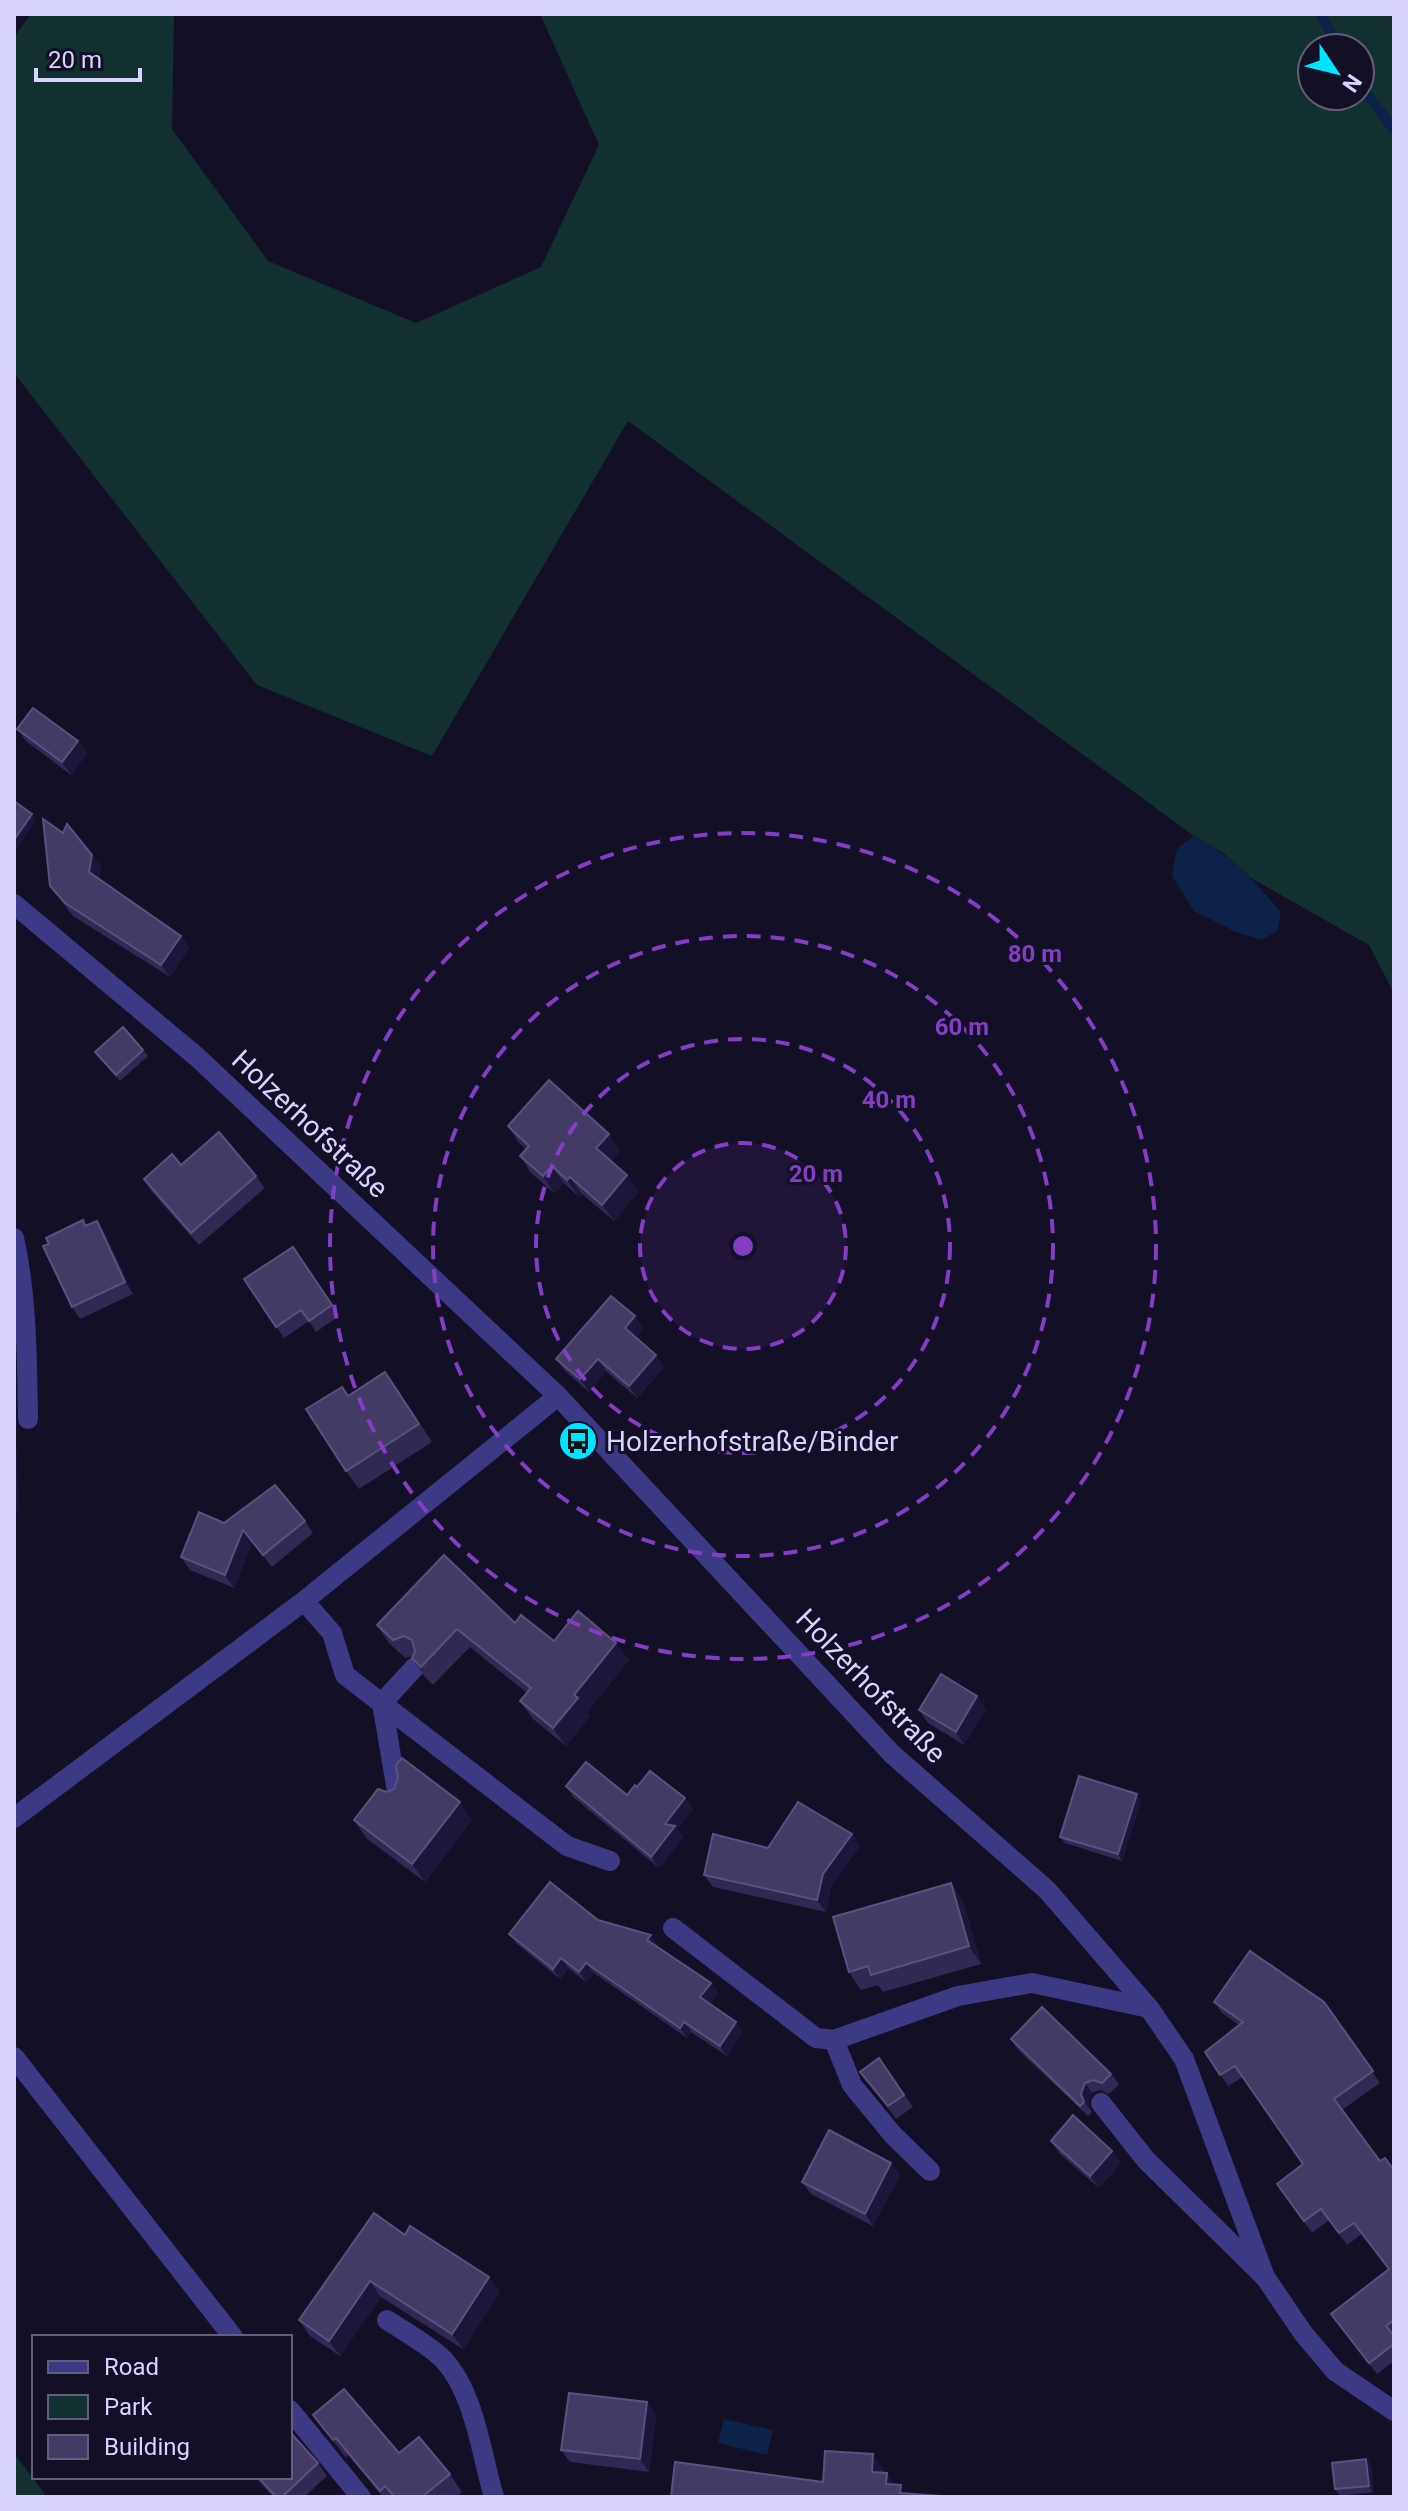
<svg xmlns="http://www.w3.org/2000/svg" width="1408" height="2511" font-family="Roboto,sans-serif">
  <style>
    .green { fill: #12302f; fill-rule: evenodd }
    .water { fill: #0c2248 }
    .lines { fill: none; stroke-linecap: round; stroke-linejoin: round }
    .stream { stroke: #0c2248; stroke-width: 10 }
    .service { stroke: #3d3a85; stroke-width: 20 }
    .minor { stroke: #3d3a85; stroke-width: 20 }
    .wall { fill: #312854 }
    .shaded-wall { fill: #1d163a }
    .building { fill: #433a66; stroke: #5a527e; stroke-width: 2 }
    .ring { fill: none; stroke: #843dc5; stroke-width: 4; stroke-dasharray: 14 10 }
    .labels { text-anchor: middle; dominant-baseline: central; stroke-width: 6; stroke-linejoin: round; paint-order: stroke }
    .street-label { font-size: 28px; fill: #d9d4ff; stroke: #130f26 }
    .poi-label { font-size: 28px; fill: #d9d4ff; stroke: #130f26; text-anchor: start }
    .centre { fill: #843dc5; stroke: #130f26; stroke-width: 4 }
    .ring-label { font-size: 24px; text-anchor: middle; font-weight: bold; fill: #843dc5; stroke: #130f26; stroke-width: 6; stroke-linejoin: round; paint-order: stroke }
  </style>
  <rect width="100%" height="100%" fill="#130f26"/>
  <!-- green -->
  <g class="green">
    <path d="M 31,14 L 174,14 L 172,129 L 268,261 L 416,323 L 541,267 L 599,145 L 540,14 L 1394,14 L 1394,993 L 1369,945 L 1251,878 L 1223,853 L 1194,836 L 628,421 L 432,756 L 257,685 L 14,373 L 14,37 ZM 1312,48 L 1360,48 L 1360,96 L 1312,96 Z"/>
    <polygon points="14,2453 47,2497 14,2497"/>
  </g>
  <!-- water -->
  <g class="water">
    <path d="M 1194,836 C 1234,858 1252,878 1281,912 L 1277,931 L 1262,940 L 1236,932 L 1194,911 L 1172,876 L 1177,849 Z"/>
    <polygon points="724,2419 773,2430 767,2455 718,2443"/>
  </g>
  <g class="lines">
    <!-- stream -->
    <g class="stream">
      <polyline points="1320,14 1340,48"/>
      <polyline points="1360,84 1394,130"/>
    </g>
    <!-- service -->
    <g class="service">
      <polyline points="304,1601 332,1633 345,1675 567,1846 610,1861"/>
      <polyline points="398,1797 382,1703 415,1667"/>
      <polyline points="673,1928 816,2038 834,2040 958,1996 1032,1983 1149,2008"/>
      <polyline points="834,2040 852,2085 893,2135 930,2171"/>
      <polyline points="1101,2103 1146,2160 1265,2277"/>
      <path d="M 387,2320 C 405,2332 428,2344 443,2359 C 475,2393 481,2454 494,2497"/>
    </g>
    <!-- minor -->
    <g class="minor">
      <polyline points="14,904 197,1057 558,1396 892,1754 1047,1890 1149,2008 1184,2059 1265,2277 1303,2333 1335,2371 1394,2411"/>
      <path d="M 14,1238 C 27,1297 27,1358 28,1419"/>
      <polyline points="14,1818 304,1601 558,1396"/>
      <polyline points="14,2057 233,2337"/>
      <polyline points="290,2410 361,2497"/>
    </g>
  </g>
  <!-- wall -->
  <g class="wall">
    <polygon points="17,729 78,741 87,753 71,775 26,741"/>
    <polygon points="101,867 99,878 181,936 189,948 170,977 73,916 50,886"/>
    <polygon points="143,1050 148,1056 120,1081 95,1052"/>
    <polygon points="508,1126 620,1151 611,1161 639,1191 614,1221 582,1194 579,1197 564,1183 554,1193 531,1173 520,1156 526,1149 519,1143"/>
    <polygon points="181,1165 256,1176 265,1188 199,1245 152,1192 144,1179"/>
    <polygon points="83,1220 86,1226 105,1233 133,1294 80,1319 72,1307 49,1244"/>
    <polygon points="293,1247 339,1316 316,1332 309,1321 284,1338 244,1279"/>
    <polygon points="635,1316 643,1329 636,1338 664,1367 637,1398 606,1371 589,1392 565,1371 556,1359"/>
    <polygon points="398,1390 432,1442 359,1489 346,1471 348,1396"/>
    <polygon points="305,1521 313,1533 272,1567 252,1542 234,1588 190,1570 181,1557 224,1523"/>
    <polygon points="515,1623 554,1641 629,1660 587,1712 590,1716 566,1746 533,1719 520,1701 527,1693 470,1647 433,1685 424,1676 412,1658 413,1656 405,1658 389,1643 377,1625"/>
    <polygon points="986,1709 964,1745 928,1723 919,1710"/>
    <polygon points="566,1786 627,1795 637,1787 685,1798 693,1809 677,1829 683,1837 659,1868 573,1797"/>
    <polygon points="1141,1801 1122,1861 1065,1843 1060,1837"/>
    <polygon points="354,1820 472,1820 425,1882 366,1838"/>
    <polygon points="852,1834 860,1846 831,1886 826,1912 713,1887 704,1875"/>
    <polygon points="963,1901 981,1964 883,1992 878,1985 861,1990 849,1972"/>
    <polygon points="598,1920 658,1945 657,1946 711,1983 718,1993 710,2004 736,2022 743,2032 727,2056 691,2032 687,2038 594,1973 586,1982 568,1968 560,1979 517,1944 509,1934"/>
    <polygon points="1214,2002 1324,2002 1380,2083 1342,2110 1380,2161 1394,2170 1394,2361 1377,2374 1331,2314 1389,2270 1362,2234 1347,2245 1329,2220 1312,2233 1277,2184 1303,2164 1243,2077 1228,2086 1205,2052 1239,2025 1222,2013"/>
    <polygon points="1011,2039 1111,2074 1119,2084 1109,2094 1100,2090 1092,2093 1088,2104 1092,2112 1088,2116 1018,2050"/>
    <polygon points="879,2058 913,2107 896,2119 860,2072"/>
    <polygon points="1051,2141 1112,2151 1121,2163 1099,2188 1059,2153"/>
    <polygon points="900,2175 873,2226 811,2194 802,2182"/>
    <polygon points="405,2235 500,2292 463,2349 381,2297 340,2356 310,2336 299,2320"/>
    <polygon points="647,2402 656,2415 649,2472 570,2462 561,2450"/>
    <polygon points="313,2415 399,2453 450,2474 462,2492 456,2497 383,2497 348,2455 346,2458"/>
    <polygon points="1366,2459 1371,2465 1373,2492 1340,2496 1335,2489"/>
    <polygon points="318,2463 327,2476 304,2497 273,2497 255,2477 290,2477"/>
  </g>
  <!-- shaded-wall -->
  <g class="shaded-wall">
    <polygon points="78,741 87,753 71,775 62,762"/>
    <polygon points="32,814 36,820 16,850 14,847 14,840"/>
    <polygon points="92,855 101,867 98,884 89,872"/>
    <polygon points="181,936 189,948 170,977 161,965"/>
    <polygon points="609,1134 620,1151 608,1165 596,1148"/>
    <polygon points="552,1166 564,1183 554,1193 543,1176"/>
    <polygon points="627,1175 639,1191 614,1221 602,1205"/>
    <polygon points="570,1177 582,1194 579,1197 567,1180"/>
    <polygon points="97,1221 105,1233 133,1294 125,1282"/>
    <polygon points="635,1316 643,1329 633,1341 625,1328"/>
    <polygon points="656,1355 664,1367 637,1398 629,1386"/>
    <polygon points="598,1359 606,1371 589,1392 580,1379"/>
    <polygon points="14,1428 16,1431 19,1515 14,1509"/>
    <polygon points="243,1530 252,1542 234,1588 225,1575"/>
    <polygon points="616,1643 629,1660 587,1712 590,1716 566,1746 553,1728 574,1695"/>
    <polygon points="977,1696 986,1709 964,1745 956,1732"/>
    <polygon points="1137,1794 1141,1801 1122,1861 1118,1854"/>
    <polygon points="685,1798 693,1809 677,1829 683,1837 659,1868 651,1857 665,1824"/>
    <polygon points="460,1802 472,1820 425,1882 412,1864"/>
    <polygon points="852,1834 860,1846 831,1886 826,1912 817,1900 823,1874"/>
    <polygon points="951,1883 963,1901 981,1964 969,1946"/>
    <polygon points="651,1935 658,1945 655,1950 647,1940"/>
    <polygon points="561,1958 568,1968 560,1979 553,1969"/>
    <polygon points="586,1963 594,1973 586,1982 579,1972"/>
    <polygon points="711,1983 718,1993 708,2008 700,1997"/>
    <polygon points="684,2022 691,2032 687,2038 680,2028"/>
    <polygon points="736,2022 743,2032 727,2056 720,2046"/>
    <polygon points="1085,2083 1092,2093 1088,2104 1092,2112 1084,2102 1081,2094"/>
    <polygon points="1112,2151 1121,2163 1099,2188 1090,2176"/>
    <polygon points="891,2163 900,2175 873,2226 865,2214"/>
    <polygon points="489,2277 500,2292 463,2349 452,2334"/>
    <polygon points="370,2281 381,2297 340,2356 329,2341"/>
    <polygon points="647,2402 656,2415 649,2472 640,2459"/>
    <polygon points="873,2454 885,2471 884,2489 872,2472"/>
    <polygon points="1366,2459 1371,2465 1373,2492 1369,2486"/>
    <polygon points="887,2473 899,2491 886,2484"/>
  </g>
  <!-- building -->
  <g class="building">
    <polygon points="33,708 78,741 62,762 17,729"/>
    <polygon points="14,801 32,814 14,840"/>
    <polygon points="43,819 63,833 67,824 92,855 89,872 181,936 161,965 65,903 50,886"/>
    <polygon points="123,1027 143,1050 116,1075 95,1052"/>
    <polygon points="549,1080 609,1134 596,1148 627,1175 602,1205 570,1177 567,1180 552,1166 543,1176 520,1156 529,1146 508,1126"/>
    <polygon points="219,1132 256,1176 191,1233 144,1179 172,1154 181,1165"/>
    <polygon points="83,1220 85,1226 97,1221 125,1282 72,1307 43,1246 49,1244 46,1238"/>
    <polygon points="293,1247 332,1305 309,1321 301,1310 276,1327 244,1279"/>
    <polygon points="611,1296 635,1316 625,1328 656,1355 629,1386 598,1359 580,1379 556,1359"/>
    <polygon points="385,1372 419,1424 346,1471 306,1409 342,1387 348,1396"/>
    <polygon points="275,1485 305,1521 263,1555 243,1530 225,1575 181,1557 199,1512 224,1523"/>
    <polygon points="444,1555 515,1623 521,1615 554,1641 578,1611 616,1643 574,1695 578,1698 553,1728 520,1701 531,1688 457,1629 421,1667 412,1658 415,1651 412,1640 404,1636 393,1640 377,1625"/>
    <polygon points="941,1674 977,1696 956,1732 919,1710"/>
    <polygon points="402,1758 460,1802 412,1864 354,1820 378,1789 387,1792 394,1789 398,1778 396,1765"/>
    <polygon points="586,1762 627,1795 635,1785 637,1787 650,1771 685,1798 665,1824 675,1826 651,1857 566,1786"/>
    <polygon points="1079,1776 1137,1794 1118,1854 1060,1837"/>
    <polygon points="798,1802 852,1834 823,1874 817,1900 704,1875 713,1834 768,1848"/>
    <polygon points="550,1882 598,1920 651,1935 647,1940 711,1983 700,1997 736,2022 720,2046 684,2022 680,2028 586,1963 579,1972 561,1958 553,1969 509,1934"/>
    <polygon points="951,1883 969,1946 871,1975 868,1966 849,1972 833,1917"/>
    <polygon points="1250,1951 1324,2002 1373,2071 1334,2099 1380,2161 1385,2158 1394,2170 1394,2320 1386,2326 1394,2336 1394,2344 1369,2363 1331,2314 1389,2269 1354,2223 1339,2233 1321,2209 1304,2221 1277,2184 1303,2164 1235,2066 1220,2075 1205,2052 1243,2022 1214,2002"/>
    <polygon points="1042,2007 1111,2074 1102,2083 1093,2080 1085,2083 1081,2094 1084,2102 1080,2106 1011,2039"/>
    <polygon points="879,2058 904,2095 888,2106 860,2072"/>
    <polygon points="1073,2115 1112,2151 1090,2176 1051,2141"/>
    <polygon points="829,2130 891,2163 865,2214 802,2182"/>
    <polygon points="374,2213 405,2235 410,2226 489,2277 452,2334 370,2281 329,2341 299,2320"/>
    <polygon points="344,2389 399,2453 419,2437 450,2474 422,2497 395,2497 385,2486 380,2491 336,2438 333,2440 313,2415"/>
    <polygon points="569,2393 647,2402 640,2459 561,2450"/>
    <polygon points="290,2432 318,2463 282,2497 276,2497 258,2477 290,2477"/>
    <polygon points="825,2451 873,2454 872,2472 887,2473 886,2484 901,2485 900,2493 955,2497 671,2497 675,2462 823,2482"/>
    <polygon points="1366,2459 1369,2486 1335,2489 1332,2463"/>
  </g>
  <!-- distance rings -->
  <circle cx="743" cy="1246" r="103" fill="#843dc5" fill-opacity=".12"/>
  <g class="ring">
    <circle cx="743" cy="1246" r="103"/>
    <circle cx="743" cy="1246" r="207"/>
    <circle cx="743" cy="1246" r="310"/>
    <circle cx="743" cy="1246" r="413"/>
  </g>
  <!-- icons -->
  <defs>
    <symbol id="bus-disc" viewBox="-11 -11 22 22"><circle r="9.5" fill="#00e5ff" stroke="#130f26"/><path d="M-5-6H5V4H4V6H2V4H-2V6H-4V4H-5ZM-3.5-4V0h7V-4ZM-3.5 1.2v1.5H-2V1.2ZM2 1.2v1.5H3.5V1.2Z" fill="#111"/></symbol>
  </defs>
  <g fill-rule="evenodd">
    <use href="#bus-disc" x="556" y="1419" width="44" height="44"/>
  </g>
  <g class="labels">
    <!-- street labels -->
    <g class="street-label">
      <text transform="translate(310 1124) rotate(43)">Holzerhofstraße</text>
      <text transform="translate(871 1686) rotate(46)">Holzerhofstraße</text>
    </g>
    <!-- poi labels -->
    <g class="poi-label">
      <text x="606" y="1441">Holzerhofstraße/Binder</text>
    </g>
  </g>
  <circle cx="743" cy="1246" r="12" class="centre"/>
  <g class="ring-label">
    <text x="1035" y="962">80 m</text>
    <text x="962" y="1035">60 m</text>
    <text x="889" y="1108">40 m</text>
    <text x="816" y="1182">20 m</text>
  </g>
  <!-- border -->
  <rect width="1408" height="2511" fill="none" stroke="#d9d4ff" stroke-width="32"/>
  <!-- legend -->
  <rect x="32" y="2335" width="260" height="144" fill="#130f26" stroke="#625e7d" stroke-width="2"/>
  <rect x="48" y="2361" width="40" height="12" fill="#3d3a85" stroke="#625e7d" stroke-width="2"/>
  <text x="104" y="2375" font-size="24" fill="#d9d4ff">Road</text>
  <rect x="48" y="2395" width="40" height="24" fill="#12302f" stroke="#625e7d" stroke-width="2"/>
  <text x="104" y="2415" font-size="24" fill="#d9d4ff">Park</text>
  <rect x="48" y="2435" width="40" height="24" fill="#433a66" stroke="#625e7d" stroke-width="2"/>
  <text x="104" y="2455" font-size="24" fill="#d9d4ff">Building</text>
  <!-- north arrow -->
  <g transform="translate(1336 72) rotate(125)"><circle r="38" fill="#130f26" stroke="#625e7d" stroke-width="2"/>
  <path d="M0-6L14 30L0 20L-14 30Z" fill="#00e5ff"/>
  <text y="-12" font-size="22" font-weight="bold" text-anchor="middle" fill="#d9d4ff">N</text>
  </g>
  <!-- scale -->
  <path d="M36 68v12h104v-12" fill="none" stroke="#d9d4ff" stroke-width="4"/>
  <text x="48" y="68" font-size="24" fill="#d9d4ff" stroke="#130f26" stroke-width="6" paint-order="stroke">20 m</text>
</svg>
